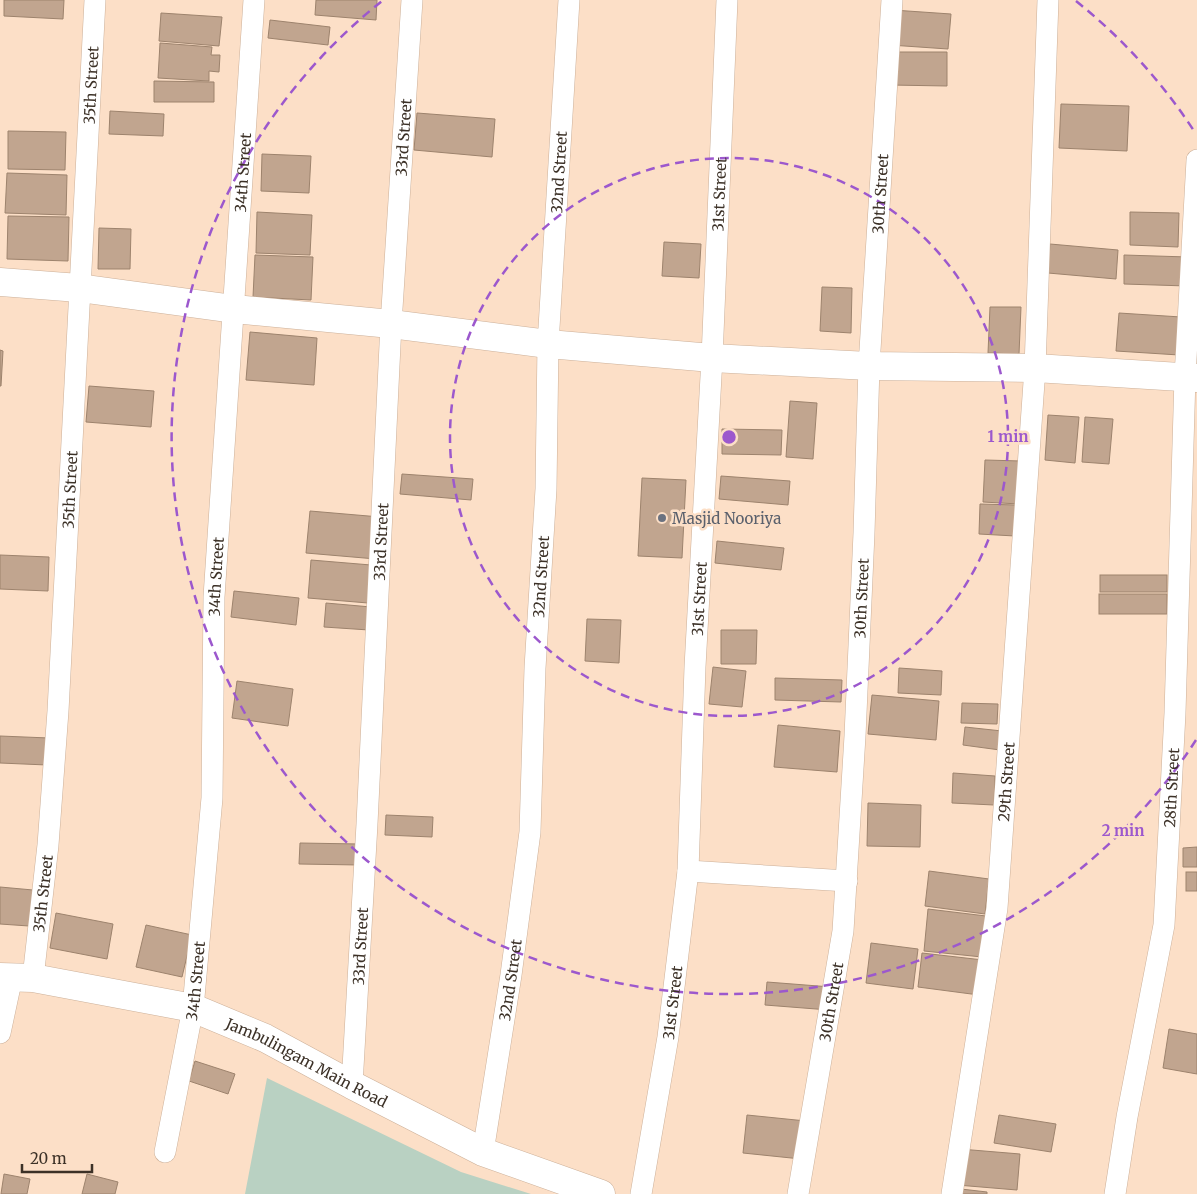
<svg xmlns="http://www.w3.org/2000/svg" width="1197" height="1194" font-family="Merriweather,serif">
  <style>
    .green { fill: #b9d1c2 }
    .building { fill: #c1a58f; stroke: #9d836d }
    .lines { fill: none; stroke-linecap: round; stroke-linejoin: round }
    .street-casing { stroke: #ccb099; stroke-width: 22 }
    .secondary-casing { stroke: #ccb099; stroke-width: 29 }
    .street { stroke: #fff; stroke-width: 21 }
    .secondary { stroke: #fff; stroke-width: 28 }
    .ring { fill: none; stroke: #9c58cd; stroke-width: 2.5; stroke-dasharray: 9 6 }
    .worship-dot { fill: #6b7280; stroke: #fcdfc7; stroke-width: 2 }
    .labels { text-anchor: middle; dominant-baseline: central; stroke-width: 5; stroke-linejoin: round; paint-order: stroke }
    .street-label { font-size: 15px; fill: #3c3127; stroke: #fcdfc7 }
    .worship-label { font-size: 15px; fill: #5b616d; stroke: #fcdfc7; text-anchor: start }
    .centre { fill: #9c58cd; stroke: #fcdfc7; stroke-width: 2.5 }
    .ring-label { font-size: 15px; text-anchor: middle; font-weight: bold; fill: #9c58cd; stroke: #fcdfc7; stroke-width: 5; stroke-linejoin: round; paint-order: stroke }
  </style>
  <rect width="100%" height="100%" fill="#fcdfc7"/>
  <!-- green -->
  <polygon class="green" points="267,1078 461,1172 531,1194 245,1194"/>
  <!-- building -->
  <g class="building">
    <polygon points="4,0 64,0 63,19 4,16"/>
    <polygon points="316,0 377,0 376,20 315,15"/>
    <polygon points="893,10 951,14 948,49 890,45"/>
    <polygon points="161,13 222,17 219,46 159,41"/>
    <polygon points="270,20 330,27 328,45 268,38"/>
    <polygon points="160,43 212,47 211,55 220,55 219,72 209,71 209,81 158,78"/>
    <polygon points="890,52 947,52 947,86 890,85"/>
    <polygon points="154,81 214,82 214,102 154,102"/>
    <polygon points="1061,104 1129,106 1127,151 1059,148"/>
    <polygon points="110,111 164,114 163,136 109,134"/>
    <polygon points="417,113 495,119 492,157 414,150"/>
    <polygon points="8,131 66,132 65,170 8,169"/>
    <polygon points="262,154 311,156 309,193 261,191"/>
    <polygon points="7,173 67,175 66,215 5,213"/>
    <polygon points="257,212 312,215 310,255 256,253"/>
    <polygon points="1130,212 1179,213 1178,247 1130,245"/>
    <polygon points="8,216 69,217 68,261 7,259"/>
    <polygon points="99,228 131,229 130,269 98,269"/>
    <polygon points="664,242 701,244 699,278 662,276"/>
    <polygon points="1050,244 1118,250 1116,279 1048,273"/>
    <polygon points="255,255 313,257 311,300 253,297"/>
    <polygon points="1124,255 1188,257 1187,286 1124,284"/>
    <polygon points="822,287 852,288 851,333 820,331"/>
    <polygon points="990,307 1021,307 1019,354 988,353"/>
    <polygon points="1119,313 1181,317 1179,355 1116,351"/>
    <polygon points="250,332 317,338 314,385 246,380"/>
    <polygon points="0,350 3,351 1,386 0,386"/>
    <polygon points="89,386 154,391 151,427 86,422"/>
    <polygon points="790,401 817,403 813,459 786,457"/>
    <polygon points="1048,415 1079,417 1075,463 1045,460"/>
    <polygon points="1085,417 1113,419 1109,464 1082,462"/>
    <polygon points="722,429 782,430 781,455 722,454"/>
    <polygon points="985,460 1021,461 1019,504 983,502"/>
    <polygon points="402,474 473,479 471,500 400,494"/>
    <polygon points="721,476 790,481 788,505 719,499"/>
    <polygon points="642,478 686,480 682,558 638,556"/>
    <polygon points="980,504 1016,505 1015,536 979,534"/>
    <polygon points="310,511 380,517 376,559 306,553"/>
    <polygon points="717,541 784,548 781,570 715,563"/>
    <polygon points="0,555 49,557 48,591 0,589"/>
    <polygon points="311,560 371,565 368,603 308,598"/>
    <rect x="1100" y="575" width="67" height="17"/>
    <polygon points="234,591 299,598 296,625 231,617"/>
    <rect x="1099" y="594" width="68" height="20"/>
    <polygon points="326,603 371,607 369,630 324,627"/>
    <polygon points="587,619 621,620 619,663 585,661"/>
    <polygon points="721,630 757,630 756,664 721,664"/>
    <polygon points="713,667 746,671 742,707 709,704"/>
    <polygon points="899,668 942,671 941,695 898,693"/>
    <polygon points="775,678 842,680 841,702 775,700"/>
    <polygon points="237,681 293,689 288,726 232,718"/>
    <polygon points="872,695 939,701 936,740 868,734"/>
    <polygon points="962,703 998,704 997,724 961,723"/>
    <polygon points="778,725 840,731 837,772 774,767"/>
    <polygon points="965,727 1002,731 1000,750 963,745"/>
    <polygon points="0,736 49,738 47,765 0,763"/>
    <polygon points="953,773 995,776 994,805 952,803"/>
    <polygon points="868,803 921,805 920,847 867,846"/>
    <polygon points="386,815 433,817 432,837 385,835"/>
    <polygon points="300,843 359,844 359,865 299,864"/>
    <polygon points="1197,847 1197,867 1183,867 1183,848"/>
    <polygon points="929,871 989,879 985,914 925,906"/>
    <rect x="1186" y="872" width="11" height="19"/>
    <polygon points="0,887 33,890 29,926 0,924"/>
    <polygon points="928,909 986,916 982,957 924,951"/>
    <polygon points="56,913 113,924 107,959 50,948"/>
    <polygon points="146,925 192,935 182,977 136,967"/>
    <polygon points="871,943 918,949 913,989 866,983"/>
    <polygon points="922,953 983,960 979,995 918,987"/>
    <polygon points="767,982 831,987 829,1010 765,1005"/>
    <polygon points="1169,1029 1197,1034 1197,1074 1163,1068"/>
    <polygon points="195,1061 235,1074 228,1094 189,1081"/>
    <polygon points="747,1115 806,1121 801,1159 743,1153"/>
    <polygon points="999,1115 1056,1124 1051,1152 994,1143"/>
    <polygon points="960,1149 1020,1154 1017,1190 957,1185"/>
    <polygon points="4,1174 30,1179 27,1194 1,1194"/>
    <polygon points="87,1174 118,1182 115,1194 82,1194"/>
    <polygon points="961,1189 987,1192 987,1194 960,1194"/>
  </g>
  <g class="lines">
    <defs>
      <g id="street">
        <polyline points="688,871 847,881"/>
        <path id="s1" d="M 33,978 L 48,845 L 58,711 L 95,0"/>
        <polyline points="0,1033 12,977"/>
        <path id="s2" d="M 352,1085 L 367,824 L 391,324 L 412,0"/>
        <path id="s3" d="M 165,1152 L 193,1008 L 212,798 L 214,597 L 254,0"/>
        <path id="s4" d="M 483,1152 L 511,975 L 530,832 L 535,668 L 546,489 L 548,344 L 569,0"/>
        <path id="s5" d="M 641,1194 L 668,1037 L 688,871 L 695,667 L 712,358 L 727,0"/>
        <path id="s6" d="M 798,1194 L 843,931 L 855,736 L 864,533 L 869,366 L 892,0"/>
        <path id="s7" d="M 952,1194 L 997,908 L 1035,368 L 1048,0"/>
        <path id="s8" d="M 1115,1194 L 1127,1117 L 1164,925 L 1175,713 L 1185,377 L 1197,160"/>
      </g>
      <g id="secondary">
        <polyline points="0,282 79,288 234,309 391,324 548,344 712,358 869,366 1035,368 1197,378"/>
        <path id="s9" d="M 0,977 L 33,978 L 193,1008 L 265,1038 L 352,1085 L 483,1152 L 601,1194"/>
      </g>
    </defs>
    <!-- street casing -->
    <use href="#street" class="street-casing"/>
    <!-- secondary casing -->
    <use href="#secondary" class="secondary-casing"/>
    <!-- street -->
    <use href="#street" class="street"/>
    <!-- secondary -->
    <use href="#secondary" class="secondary"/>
  </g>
  <!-- distance rings -->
  <g class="ring">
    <circle cx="729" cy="437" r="279"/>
    <path d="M1196 740A557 557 0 1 1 382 1M1076 1A557 557 0 0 1 1196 134"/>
  </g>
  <!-- markers -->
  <circle class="worship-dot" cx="662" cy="518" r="5"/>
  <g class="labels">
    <!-- street labels -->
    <g class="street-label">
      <text stroke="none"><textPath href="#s1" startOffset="895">35th Street</textPath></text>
      <text stroke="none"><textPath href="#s2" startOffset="949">33rd Street</textPath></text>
      <text stroke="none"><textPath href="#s3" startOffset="984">34th Street</textPath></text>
      <text stroke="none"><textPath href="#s4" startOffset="984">32nd Street</textPath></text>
      <text stroke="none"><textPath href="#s5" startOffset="1004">31st Street</textPath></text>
      <text stroke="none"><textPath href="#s6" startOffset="1005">30th Street</textPath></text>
      <text stroke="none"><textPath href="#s1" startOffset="490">35th Street</textPath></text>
      <text stroke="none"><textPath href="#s2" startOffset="544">33rd Street</textPath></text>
      <text stroke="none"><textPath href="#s3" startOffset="579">34th Street</textPath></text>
      <text stroke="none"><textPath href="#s4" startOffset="579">32nd Street</textPath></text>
      <text stroke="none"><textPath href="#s5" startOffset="599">31st Street</textPath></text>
      <text stroke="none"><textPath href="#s6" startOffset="600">30th Street</textPath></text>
      <text stroke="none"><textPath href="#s7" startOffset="416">29th Street</textPath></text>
      <text stroke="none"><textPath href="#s8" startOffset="411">28th Street</textPath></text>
      <text stroke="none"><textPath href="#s1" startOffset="85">35th Street</textPath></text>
      <text stroke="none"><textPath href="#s2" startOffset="139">33rd Street</textPath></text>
      <text stroke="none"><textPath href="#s3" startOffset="174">34th Street</textPath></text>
      <text stroke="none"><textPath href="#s4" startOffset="174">32nd Street</textPath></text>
      <text stroke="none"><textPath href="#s5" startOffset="194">31st Street</textPath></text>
      <text stroke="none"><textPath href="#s6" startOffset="195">30th Street</textPath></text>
      <text stroke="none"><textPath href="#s9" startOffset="322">Jambulingam Main Road</textPath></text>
    </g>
    <!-- worship labels -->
    <g class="worship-label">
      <text x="672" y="518">Masjid Nooriya</text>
    </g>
  </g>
  <circle cx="729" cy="437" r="8" class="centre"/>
  <g class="ring-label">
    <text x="1008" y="442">1 min</text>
    <text x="1123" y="836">2 min</text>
  </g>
  <!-- scale -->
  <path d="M22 1164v8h70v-8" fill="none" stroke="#3c3127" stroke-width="2.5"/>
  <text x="30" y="1164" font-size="15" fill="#3c3127" stroke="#fcdfc7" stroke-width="4" paint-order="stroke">20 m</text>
</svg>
